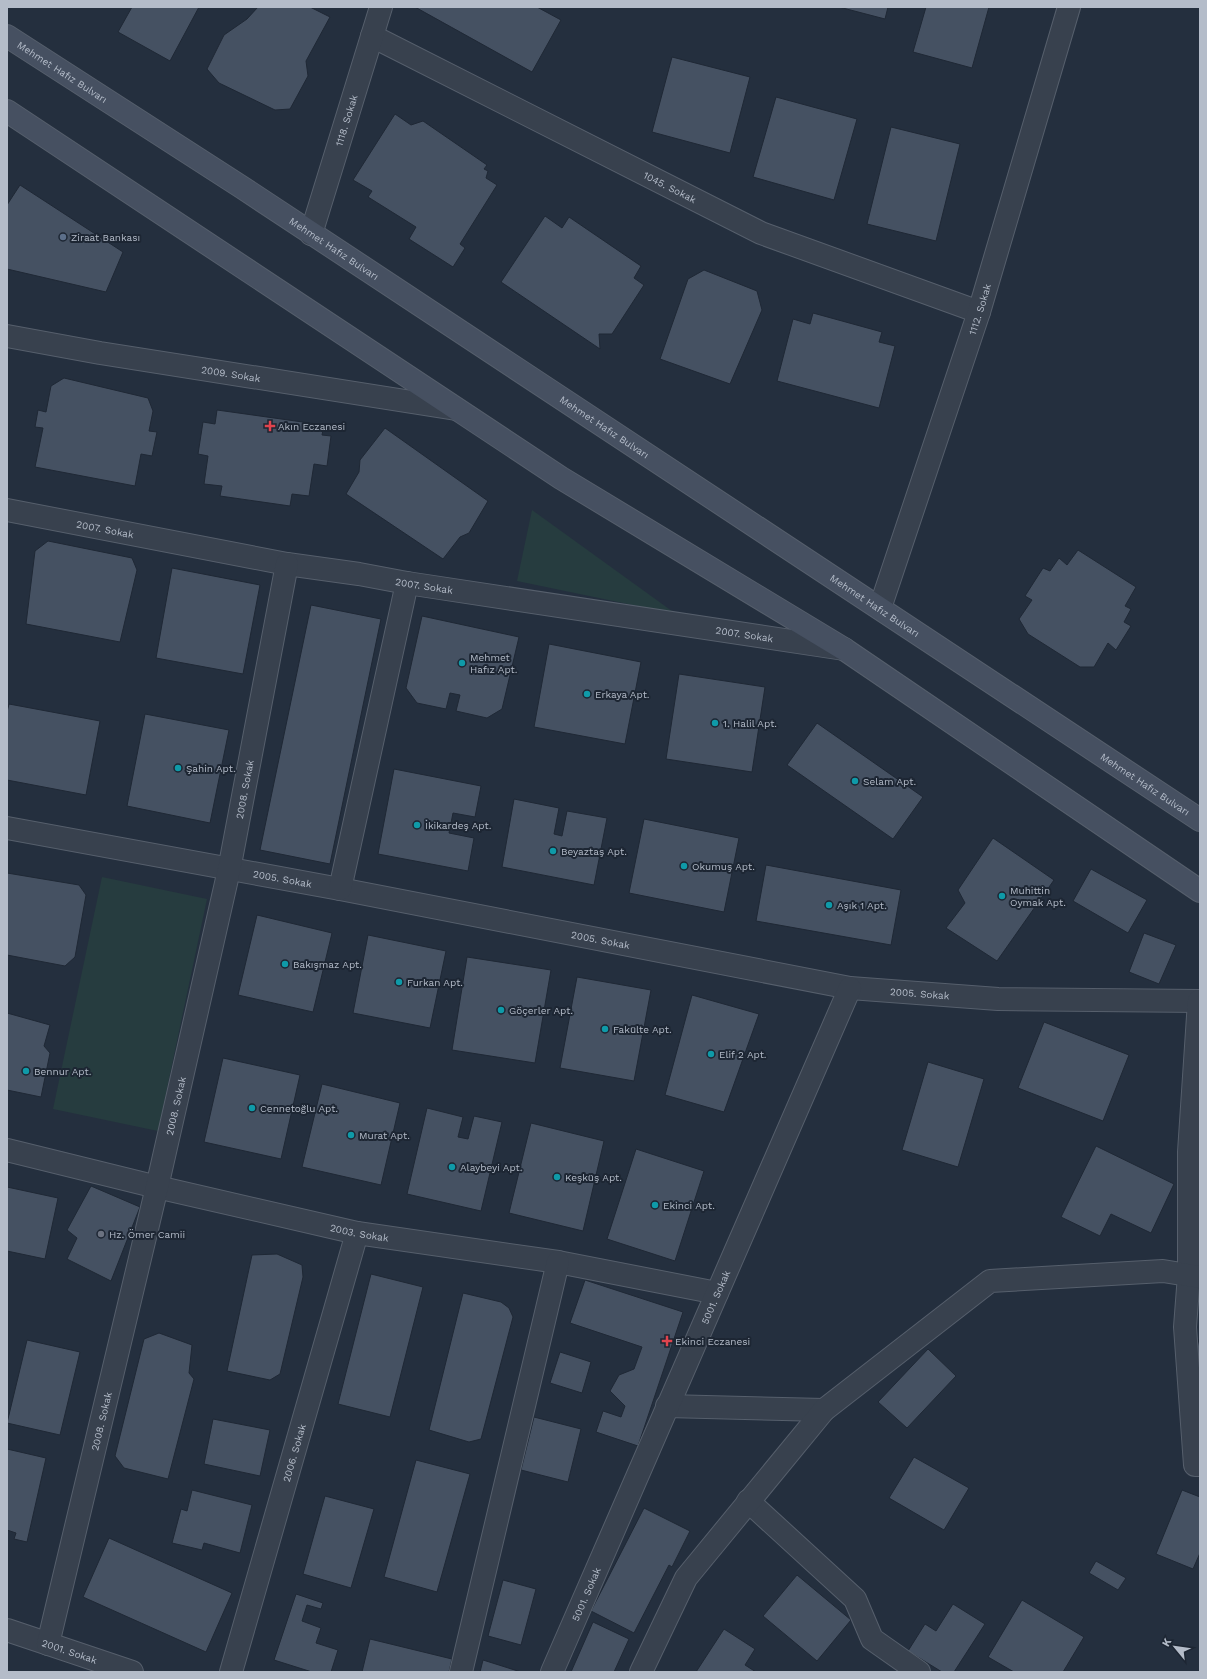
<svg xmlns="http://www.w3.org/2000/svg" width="1207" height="1679" font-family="'Work Sans',sans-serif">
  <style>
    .green { fill: #263c3f }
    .building { fill: #455162; stroke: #1f2835 }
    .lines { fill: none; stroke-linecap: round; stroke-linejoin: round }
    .minor-casing { stroke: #565f6c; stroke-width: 24 }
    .secondary-casing { stroke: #565f6c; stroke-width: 24 }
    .minor { stroke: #38414e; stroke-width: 22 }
    .secondary { stroke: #465061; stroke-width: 22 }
    .service-dot { fill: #5c6f8a; stroke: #1d2633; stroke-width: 1.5 }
    .health-dot { fill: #e0444e; stroke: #1d2633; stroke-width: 1.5 }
    .culture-dot { fill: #0f9aa8; stroke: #1d2633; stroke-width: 1.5 }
    .worship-dot { fill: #6b7280; stroke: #1d2633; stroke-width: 1.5 }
    .labels { text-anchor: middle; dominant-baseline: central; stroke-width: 4; stroke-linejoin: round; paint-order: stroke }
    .street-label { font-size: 10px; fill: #b4bcc9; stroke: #1d2633 }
    .poi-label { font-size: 10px; fill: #b4bcc9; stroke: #1d2633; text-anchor: start }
  </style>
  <rect width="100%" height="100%" fill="#242f3e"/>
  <!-- green -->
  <g class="green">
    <polygon points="532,510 676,614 517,581"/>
    <polygon points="102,877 207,899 158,1131 53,1109"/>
  </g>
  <!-- building -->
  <g class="building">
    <polygon points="132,7 199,7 170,61 118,32"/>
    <polygon points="258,7 310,7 330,17 306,61 308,76 290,109 275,110 219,83 207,69 224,35 247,19"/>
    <polygon points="415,7 537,7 561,20 532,72"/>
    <polygon points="839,7 888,7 885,19"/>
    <polygon points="926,7 989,7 972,68 913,52"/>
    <polygon points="672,57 750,77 730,153 652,132"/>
    <polygon points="776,97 857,119 834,200 753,177"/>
    <polygon points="395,114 411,125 423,121 487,165 484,169 488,171 486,178 497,185 460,244 465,248 453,267 409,239 416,227 368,197 372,191 353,180"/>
    <polygon points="891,127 960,144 936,241 867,224"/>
    <polygon points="20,185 123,252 106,292 7,269 7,205"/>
    <polygon points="545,216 562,228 569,217 641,266 634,278 644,285 612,334 599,334 600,349 501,282"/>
    <polygon points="704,270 757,291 762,310 730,384 660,359 688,279"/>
    <polygon points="813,313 882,332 879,342 895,346 879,408 777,381 793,319 810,324"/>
    <polygon points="64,378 148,398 153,411 149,431 157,432 152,456 141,454 135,486 35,467 43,428 35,427 38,410 46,412 51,386"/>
    <polygon points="217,410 324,425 322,435 331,436 327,466 314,464 309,496 292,494 290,506 220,496 222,486 204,484 208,456 198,454 203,422 215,424"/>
    <polygon points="385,428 488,501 469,533 460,537 443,559 346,494 359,472 360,460"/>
    <polygon points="48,541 132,558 137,570 120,642 26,624 35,551"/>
    <polygon points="1078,550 1136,587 1125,606 1131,609 1124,622 1131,626 1116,650 1108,643 1094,667 1080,667 1028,634 1019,619 1032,600 1025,596 1043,568 1050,571 1059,558 1067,565"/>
    <polygon points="172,568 260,585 243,674 156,658"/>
    <polygon points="311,605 381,619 330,864 260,850"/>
    <polygon points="422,616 519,637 502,709 487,718 456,711 460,695 450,693 446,709 417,703 406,688"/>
    <polygon points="549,644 641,662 625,744 534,727"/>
    <polygon points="679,674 765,687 752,772 666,759"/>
    <polygon points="9,704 100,721 86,795 7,780 7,712"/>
    <polygon points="145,714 229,730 210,823 127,806"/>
    <polygon points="817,723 923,797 893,839 787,765"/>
    <polygon points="394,769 481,786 475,817 453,813 449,833 474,838 468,871 378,854"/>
    <polygon points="514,799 559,808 554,834 562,836 567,811 607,818 594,885 502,867"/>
    <polygon points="644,819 739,838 724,912 629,893"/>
    <polygon points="993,838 1054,880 997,961 946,928 965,903 958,890"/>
    <polygon points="766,865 901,890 891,945 756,921"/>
    <polygon points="1091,869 1147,900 1128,933 1073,901"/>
    <polygon points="7,873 79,885 86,895 75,957 65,966 7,955"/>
    <polygon points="257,915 332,933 313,1012 238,995"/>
    <polygon points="1144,933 1176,945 1159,984 1129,972"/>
    <polygon points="368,935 446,951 430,1028 353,1013"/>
    <polygon points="467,957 551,970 535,1063 452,1050"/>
    <polygon points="577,977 651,990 634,1081 560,1068"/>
    <polygon points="692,995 759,1014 724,1112 665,1095"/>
    <polygon points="7,1013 50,1025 44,1046 50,1053 41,1097 7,1090"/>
    <polygon points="1044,1022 1129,1055 1103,1121 1018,1088"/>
    <polygon points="223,1058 300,1075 281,1159 204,1142"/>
    <polygon points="928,1062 984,1079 958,1167 902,1150"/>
    <polygon points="322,1084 400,1103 381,1185 302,1167"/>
    <polygon points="427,1108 463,1117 458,1137 468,1139 474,1116 502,1122 481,1211 407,1194"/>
    <polygon points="531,1123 604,1141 583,1231 509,1213"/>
    <polygon points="1096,1146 1174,1184 1151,1233 1111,1214 1100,1236 1061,1217"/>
    <polygon points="636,1149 704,1171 675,1261 607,1239"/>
    <polygon points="91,1186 140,1207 111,1281 67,1259 77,1238 67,1230"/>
    <polygon points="7,1187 58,1198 45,1259 7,1251"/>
    <polygon points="277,1254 302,1265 303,1277 280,1374 270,1380 227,1371 252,1255"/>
    <polygon points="371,1274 423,1287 390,1417 338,1404"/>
    <polygon points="585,1280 683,1312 638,1446 596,1432 603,1411 621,1417 625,1406 610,1391 619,1375 634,1369 642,1347 570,1323"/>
    <polygon points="463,1293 501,1302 509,1308 513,1317 481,1439 469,1442 429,1430"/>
    <polygon points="159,1333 192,1345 189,1373 194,1379 168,1479 124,1468 115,1456 144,1339"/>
    <polygon points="1199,1339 1200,1339 1200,1380 1191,1378"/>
    <polygon points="27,1340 80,1352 60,1435 7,1423"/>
    <polygon points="928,1349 956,1376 907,1428 878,1402"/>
    <polygon points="560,1352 591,1362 582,1393 550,1383"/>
    <polygon points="534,1417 581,1429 568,1482 521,1470"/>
    <polygon points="213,1419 270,1430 260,1476 204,1464"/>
    <polygon points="7,1449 46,1458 27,1542 14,1539 16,1533 7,1530"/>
    <polygon points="914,1457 969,1488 944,1530 889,1498"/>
    <polygon points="416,1460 470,1474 437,1592 384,1577"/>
    <polygon points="192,1490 252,1505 240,1553 204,1543 202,1550 172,1543 181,1509 187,1511"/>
    <polygon points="1182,1490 1200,1497 1200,1553 1193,1569 1156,1554"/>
    <polygon points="325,1496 374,1509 351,1588 303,1574"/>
    <polygon points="644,1508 690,1531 672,1567 669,1565 634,1633 591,1611"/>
    <polygon points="109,1538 232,1593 206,1652 83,1597"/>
    <polygon points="1096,1561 1126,1578 1118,1590 1089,1573"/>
    <polygon points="797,1575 851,1620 817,1661 763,1616"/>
    <polygon points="503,1580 536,1589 521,1645 488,1636"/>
    <polygon points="296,1594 323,1603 321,1609 307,1605 302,1621 321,1628 316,1643 338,1650 331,1672 312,1672 274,1660"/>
    <polygon points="1022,1600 1084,1637 1063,1672 1014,1672 988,1657"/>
    <polygon points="953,1604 985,1624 954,1672 942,1672 908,1651 925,1624 936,1631"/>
    <polygon points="593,1622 629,1639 614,1672 571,1672"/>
    <polygon points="724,1629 755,1649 745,1665 756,1672 696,1672"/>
    <polygon points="370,1639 452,1659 449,1672 362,1672"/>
    <polygon points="483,1660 521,1672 480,1672"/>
  </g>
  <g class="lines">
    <defs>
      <g id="minor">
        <path id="s1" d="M 372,36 L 761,233 L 979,312"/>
        <path id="s2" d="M 311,234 L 381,7"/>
        <path id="s3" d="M 7,336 L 100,353 L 456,409"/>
        <path id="s4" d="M 7,510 L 287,564 L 359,574 L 407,583 L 844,649"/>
        <path id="s5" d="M 880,608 L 979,312 L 1069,7"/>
        <path id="s6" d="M 7,828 L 340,889 L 850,988 L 998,999 L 1200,1001"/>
        <polyline points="340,889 407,583"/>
        <polyline points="1199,1001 1189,1152 1189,1275 1185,1327 1195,1465 1200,1465"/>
        <path id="s7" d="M 7,1150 L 157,1187 L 357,1233 L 558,1262 L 717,1293"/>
        <polyline points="667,1406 824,1410"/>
        <polyline points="748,1501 855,1599 872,1639 919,1672"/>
        <path id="s8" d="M 7,1630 L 132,1672"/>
        <path id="s9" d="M 48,1644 L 157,1187 L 229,870 L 287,564"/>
        <path id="s10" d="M 231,1672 L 357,1233"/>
        <polyline points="461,1672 558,1262"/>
        <path id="s11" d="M 552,1672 L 850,988"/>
        <polyline points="641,1672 686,1578 824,1410 990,1281 1163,1271 1200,1277"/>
      </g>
      <g id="secondary">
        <path id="s12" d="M 7,36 L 243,188 L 1200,820"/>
        <polyline points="7,111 561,478 844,649 1200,891"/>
      </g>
    </defs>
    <!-- minor casing -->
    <use href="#minor" class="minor-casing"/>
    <!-- secondary casing -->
    <use href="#secondary" class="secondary-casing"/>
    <!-- minor -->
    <use href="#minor" class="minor"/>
    <!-- secondary -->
    <use href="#secondary" class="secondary"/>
  </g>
  <!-- markers -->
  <circle class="service-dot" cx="63" cy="237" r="4"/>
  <g class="health-dot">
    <path d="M268 420h4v4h4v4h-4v4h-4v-4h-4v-4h4z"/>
    <path d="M665 1335h4v4h4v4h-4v4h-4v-4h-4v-4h4z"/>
  </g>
  <g class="culture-dot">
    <circle cx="462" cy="663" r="4"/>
    <circle cx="587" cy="694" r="4"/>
    <circle cx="715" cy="723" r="4"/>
    <circle cx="178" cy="768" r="4"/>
    <circle cx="855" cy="781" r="4"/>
    <circle cx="417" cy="825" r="4"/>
    <circle cx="553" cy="851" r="4"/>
    <circle cx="684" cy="866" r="4"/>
    <circle cx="1002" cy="896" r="4"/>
    <circle cx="829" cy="905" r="4"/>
    <circle cx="285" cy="964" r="4"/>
    <circle cx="399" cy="982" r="4"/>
    <circle cx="501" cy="1010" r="4"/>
    <circle cx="605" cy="1029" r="4"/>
    <circle cx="711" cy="1054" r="4"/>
    <circle cx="26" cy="1071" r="4"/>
    <circle cx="252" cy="1108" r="4"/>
    <circle cx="351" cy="1135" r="4"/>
    <circle cx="452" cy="1167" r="4"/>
    <circle cx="557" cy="1177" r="4"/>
    <circle cx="655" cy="1205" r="4"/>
  </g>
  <circle class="worship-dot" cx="101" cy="1234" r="4"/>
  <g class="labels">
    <!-- street labels -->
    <g class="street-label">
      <text stroke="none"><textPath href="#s12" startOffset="66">Mehmet Hafız Bulvarı</textPath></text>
      <text stroke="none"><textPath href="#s2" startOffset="119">1118. Sokak</textPath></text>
      <text stroke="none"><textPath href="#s1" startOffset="334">1045. Sokak</textPath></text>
      <text stroke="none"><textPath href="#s12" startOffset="390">Mehmet Hafız Bulvarı</textPath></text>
      <text stroke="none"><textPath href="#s5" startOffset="315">1112. Sokak</textPath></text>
      <text stroke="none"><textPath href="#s3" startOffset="227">2009. Sokak</textPath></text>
      <text stroke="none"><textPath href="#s12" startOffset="714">Mehmet Hafız Bulvarı</textPath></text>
      <text stroke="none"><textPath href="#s4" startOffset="100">2007. Sokak</textPath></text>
      <text stroke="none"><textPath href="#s4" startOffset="424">2007. Sokak</textPath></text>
      <text stroke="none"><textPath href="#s12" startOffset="1038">Mehmet Hafız Bulvarı</textPath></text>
      <text stroke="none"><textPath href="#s4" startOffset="748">2007. Sokak</textPath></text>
      <text stroke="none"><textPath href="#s12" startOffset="1362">Mehmet Hafız Bulvarı</textPath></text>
      <text stroke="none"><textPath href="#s9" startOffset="877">2008. Sokak</textPath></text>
      <text stroke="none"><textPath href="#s6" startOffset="280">2005. Sokak</textPath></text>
      <text stroke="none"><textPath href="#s6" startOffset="604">2005. Sokak</textPath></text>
      <text stroke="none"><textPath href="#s6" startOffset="928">2005. Sokak</textPath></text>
      <text stroke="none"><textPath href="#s9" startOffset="553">2008. Sokak</textPath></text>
      <text stroke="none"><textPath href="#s7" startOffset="362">2003. Sokak</textPath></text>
      <text stroke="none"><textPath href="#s11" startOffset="409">5001. Sokak</textPath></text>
      <text stroke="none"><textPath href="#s9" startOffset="229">2008. Sokak</textPath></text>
      <text stroke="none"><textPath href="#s10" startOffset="228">2006. Sokak</textPath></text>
      <text stroke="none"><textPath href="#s11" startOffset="85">5001. Sokak</textPath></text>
      <text stroke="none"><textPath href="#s8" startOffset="66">2001. Sokak</textPath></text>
    </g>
    <!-- poi labels -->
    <g class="poi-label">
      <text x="71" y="237">Ziraat Bankası</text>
      <text x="278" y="426">Akın Eczanesi</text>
      <text x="470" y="657">Mehmet<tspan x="470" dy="12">Hafız Apt.</tspan></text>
      <text x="595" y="694">Erkaya Apt.</text>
      <text x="723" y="723">1. Halil Apt.</text>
      <text x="186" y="768">Şahin Apt.</text>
      <text x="863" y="781">Selam Apt.</text>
      <text x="425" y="825">İkikardeş Apt.</text>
      <text x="561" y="851">Beyaztaş Apt.</text>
      <text x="692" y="866">Okumuş Apt.</text>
      <text x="1010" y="890">Muhittin<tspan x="1010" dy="12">Oymak Apt.</tspan></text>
      <text x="837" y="905">Aşık 1 Apt.</text>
      <text x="293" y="964">Bakışmaz Apt.</text>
      <text x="407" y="982">Furkan Apt.</text>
      <text x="509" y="1010">Göçerler Apt.</text>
      <text x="613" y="1029">Fakülte Apt.</text>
      <text x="719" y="1054">Elif 2 Apt.</text>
      <text x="34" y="1071">Bennur Apt.</text>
      <text x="260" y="1108">Cennetoğlu Apt.</text>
      <text x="359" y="1135">Murat Apt.</text>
      <text x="460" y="1167">Alaybeyi Apt.</text>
      <text x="565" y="1177">Keşküş Apt.</text>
      <text x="663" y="1205">Ekinci Apt.</text>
      <text x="109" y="1234">Hz. Ömer Camii</text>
      <text x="675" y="1341">Ekinci Eczanesi</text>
    </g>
  </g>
  <!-- border -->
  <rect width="1207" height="1679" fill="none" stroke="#b4bcc9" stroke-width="16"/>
  <!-- north arrow -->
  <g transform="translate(1175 1647) rotate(299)" stroke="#1d2633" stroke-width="3" paint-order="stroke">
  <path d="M0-3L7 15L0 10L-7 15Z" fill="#b4bcc9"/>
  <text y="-6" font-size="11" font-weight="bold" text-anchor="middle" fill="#b4bcc9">K</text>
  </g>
</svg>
